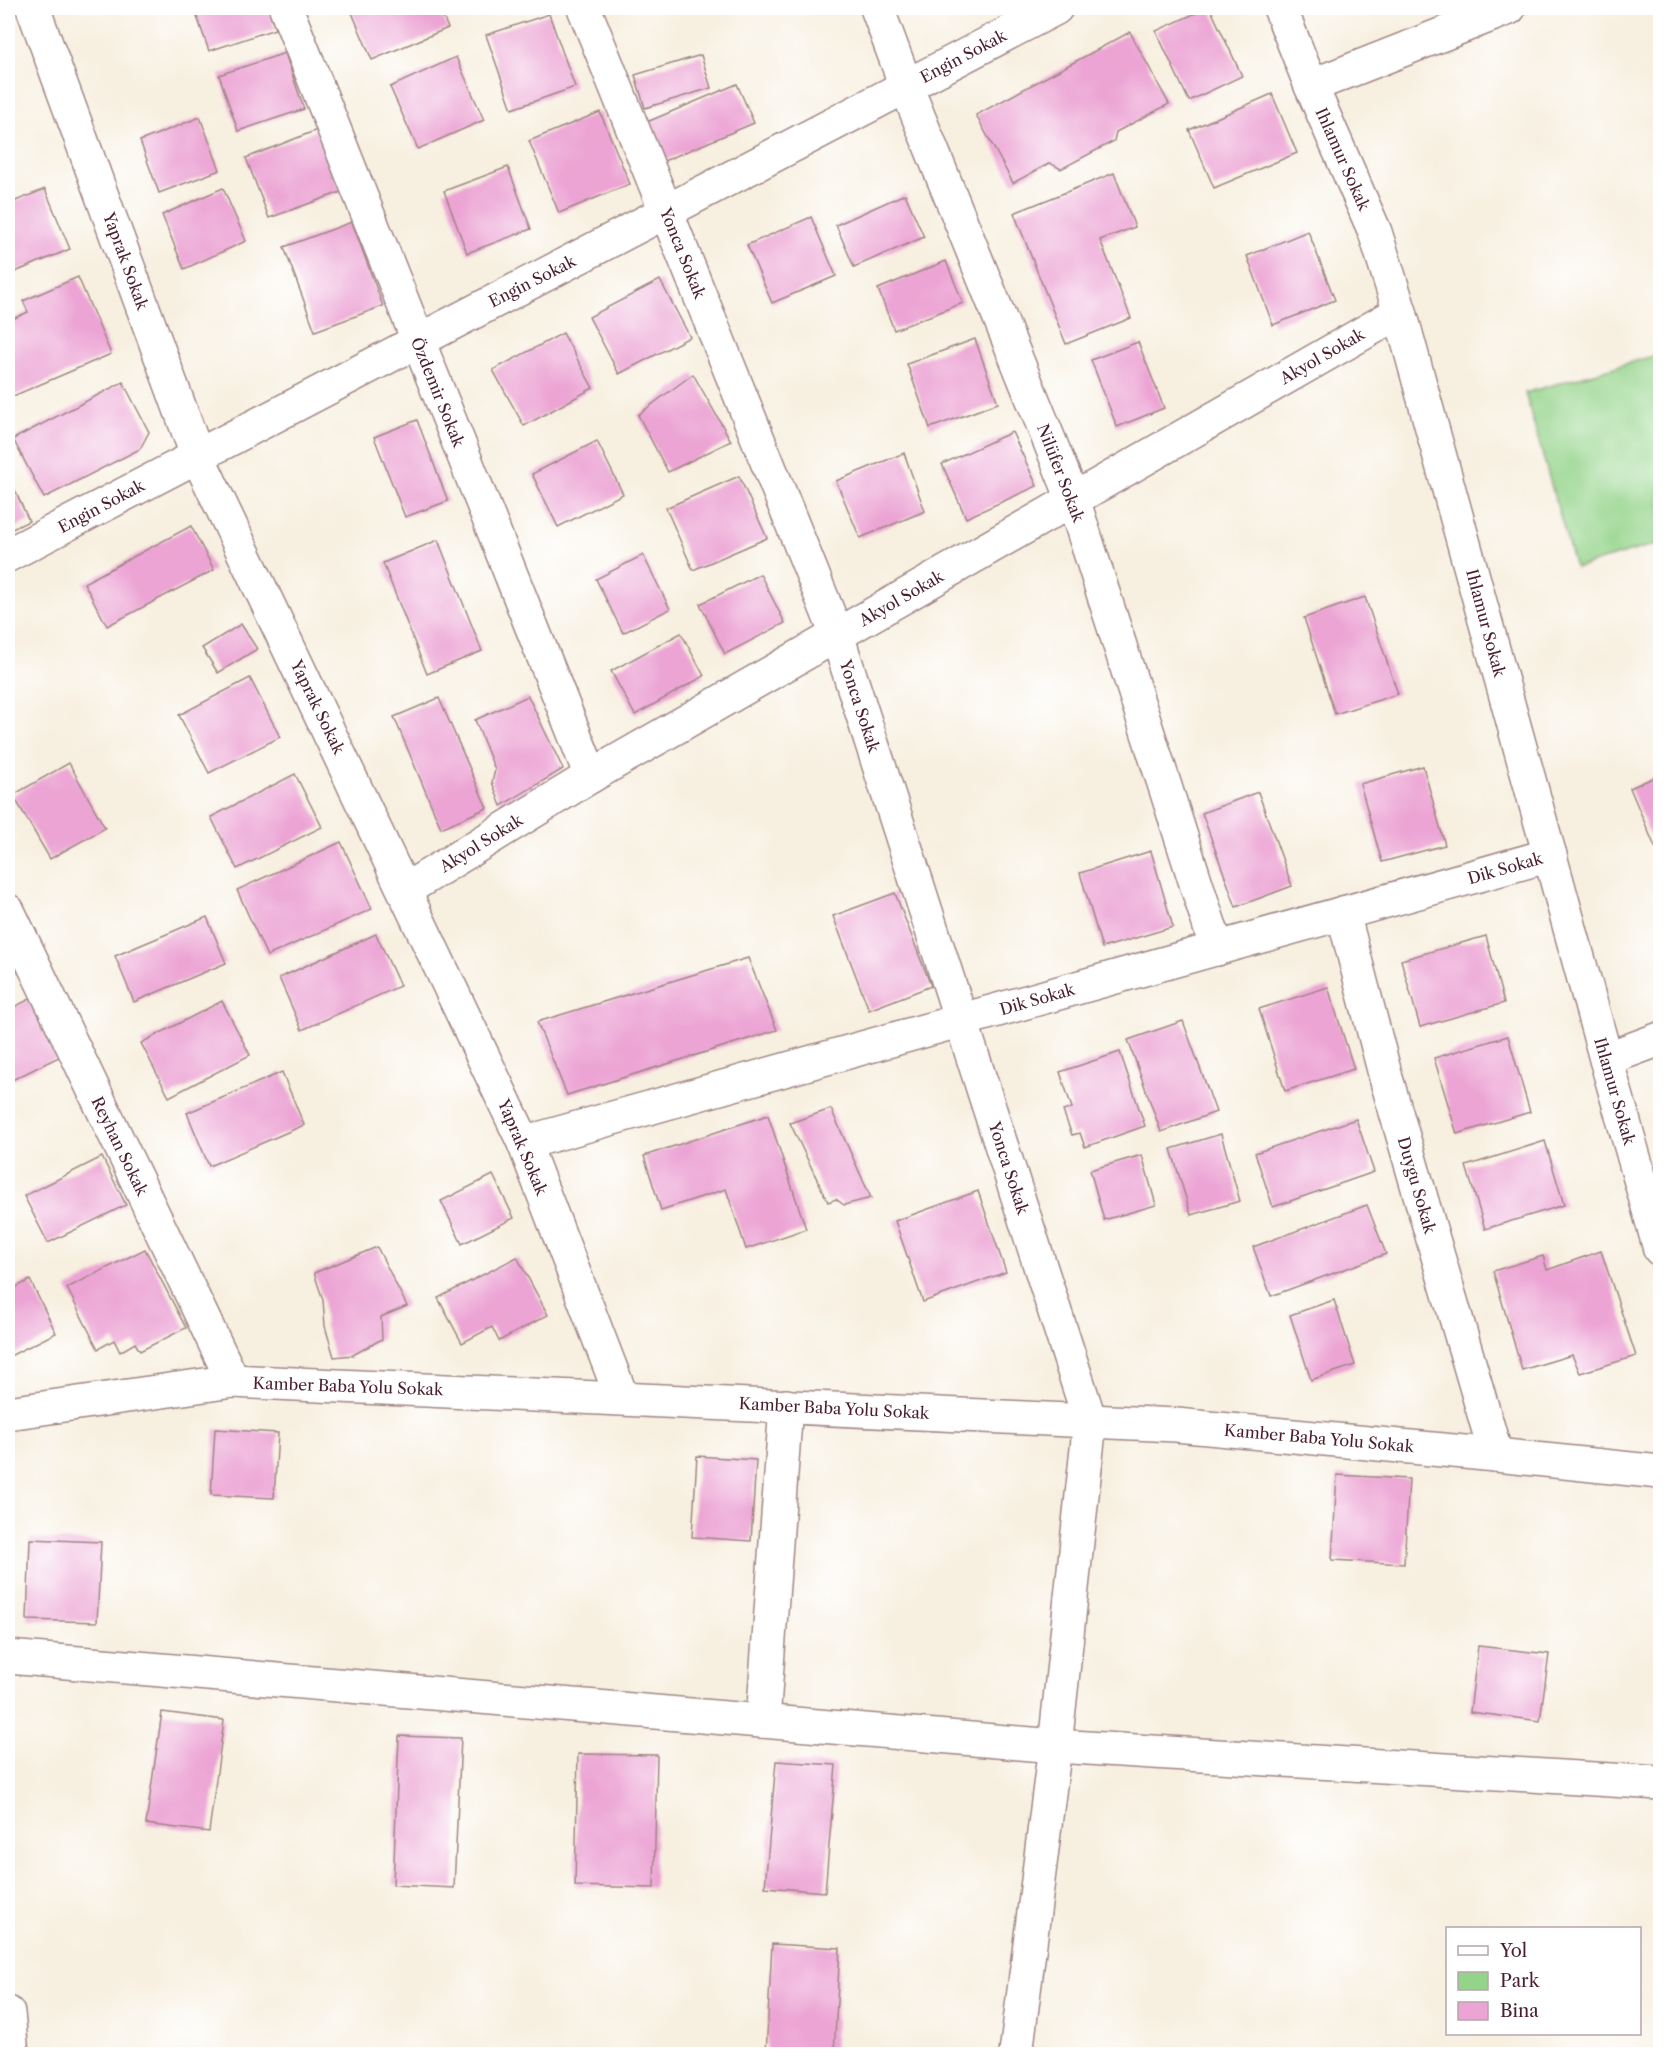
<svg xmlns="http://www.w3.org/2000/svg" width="1668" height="2062" font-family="'Libre Caslon Text',serif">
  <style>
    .green { fill: #94d48a; stroke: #6f7a5a; stroke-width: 1.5 }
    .building { fill: #eca4d4 }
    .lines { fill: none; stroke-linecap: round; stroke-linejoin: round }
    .minor-casing { stroke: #a08785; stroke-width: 36 }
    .minor { stroke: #fff; stroke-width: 33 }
    .labels { text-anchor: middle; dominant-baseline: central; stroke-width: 4.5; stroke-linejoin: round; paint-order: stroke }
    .street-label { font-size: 16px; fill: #4a1f2b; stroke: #fff }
  </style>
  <rect width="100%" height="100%" fill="#fff"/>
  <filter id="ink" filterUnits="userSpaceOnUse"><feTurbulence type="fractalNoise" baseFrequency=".0167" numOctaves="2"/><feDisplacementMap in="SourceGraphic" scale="12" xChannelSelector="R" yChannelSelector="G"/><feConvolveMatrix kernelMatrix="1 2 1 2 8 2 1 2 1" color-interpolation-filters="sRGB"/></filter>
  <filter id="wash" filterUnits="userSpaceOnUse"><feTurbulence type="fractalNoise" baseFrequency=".008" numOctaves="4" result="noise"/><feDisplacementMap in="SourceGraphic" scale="24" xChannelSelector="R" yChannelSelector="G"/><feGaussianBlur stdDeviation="1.35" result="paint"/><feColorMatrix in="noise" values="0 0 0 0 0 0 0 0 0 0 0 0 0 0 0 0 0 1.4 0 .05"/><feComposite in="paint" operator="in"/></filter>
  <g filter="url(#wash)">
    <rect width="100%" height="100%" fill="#f7efdf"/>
    <!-- green -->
    <polygon class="green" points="1660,354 1660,543 1575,568 1525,393"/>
    <g id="blocks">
      <!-- building -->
      <g class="building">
        <polygon points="194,8 268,8 275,29 209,51"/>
        <polygon points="350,8 439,8 448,28 372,60"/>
        <polygon points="1207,8 1210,8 1242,76 1189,101 1156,31"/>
        <polygon points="549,14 575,87 512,109 486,35"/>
        <polygon points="1130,32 1169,104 1116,132 1114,141 1061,169 1050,163 1013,183 976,115"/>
        <polygon points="285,53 304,109 238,131 219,75"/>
        <polygon points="701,55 711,88 645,108 635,75"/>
        <polygon points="456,57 484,120 418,149 390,87"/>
        <polygon points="737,84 754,123 664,161 647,122"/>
        <polygon points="1272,94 1297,153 1214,188 1189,130"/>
        <polygon points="600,112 630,184 559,213 529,141"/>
        <polygon points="200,117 220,170 159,193 140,141"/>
        <polygon points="317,130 341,192 269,218 246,158"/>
        <polygon points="508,167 531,229 467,253 444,191"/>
        <polygon points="1114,173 1135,227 1100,240 1131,318 1066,344 1014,213"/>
        <polygon points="223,188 246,241 184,269 162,215"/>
        <polygon points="45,189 70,249 8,275 8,204"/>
        <polygon points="905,194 924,237 854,267 836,225"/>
        <polygon points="811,217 836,276 772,303 747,245"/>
        <polygon points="352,222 383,306 315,331 284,247"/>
        <polygon points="1308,231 1335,300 1273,325 1247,256"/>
        <polygon points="946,261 963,303 894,330 878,289"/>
        <polygon points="78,277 111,354 11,397 8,389 8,321 28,312 23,301"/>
        <polygon points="660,280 690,337 619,374 589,317"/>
        <polygon points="563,333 593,388 524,426 493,370"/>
        <polygon points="975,339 998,403 930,428 907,364"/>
        <polygon points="1138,342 1164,408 1117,427 1091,360"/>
        <polygon points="693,374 731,441 668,472 638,415"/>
        <polygon points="123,382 149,432 140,449 44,498 13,439"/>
        <polygon points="417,420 448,501 405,517 374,437"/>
        <polygon points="1012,432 1037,486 966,518 942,464"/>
        <polygon points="597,441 623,494 558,527 532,474"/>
        <polygon points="904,453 925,511 860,538 836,481"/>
        <polygon points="8,475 29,521 8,531"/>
        <polygon points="739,476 767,538 693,570 666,508"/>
        <polygon points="191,526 214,570 107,626 84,583"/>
        <polygon points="438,540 482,651 427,674 383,563"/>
        <polygon points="643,555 670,609 623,633 596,579"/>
        <polygon points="760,574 785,623 725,654 700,604"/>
        <polygon points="1365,597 1398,694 1335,714 1304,618"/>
        <polygon points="241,624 257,649 218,673 202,648"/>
        <polygon points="681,633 704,676 635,715 611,671"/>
        <polygon points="250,678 280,737 209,773 179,715"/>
        <polygon points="528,696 563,769 501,806 492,782 495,770 475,720"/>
        <polygon points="439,698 487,808 441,828 394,717"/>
        <polygon points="69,763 105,828 50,859 13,795"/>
        <polygon points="1423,766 1445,845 1382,862 1360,784"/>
        <polygon points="295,774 322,827 237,869 211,817"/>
        <polygon points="1660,775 1660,845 1655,847 1630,788"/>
        <polygon points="1258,792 1292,886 1236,907 1202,813"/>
        <polygon points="341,842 372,909 267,956 237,890"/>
        <polygon points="1151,851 1173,927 1102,948 1080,873"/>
        <polygon points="895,893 931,986 869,1010 833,916"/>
        <polygon points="207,917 226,963 134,1002 115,956"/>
        <polygon points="376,934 400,986 302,1030 279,978"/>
        <polygon points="1486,936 1504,1003 1420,1027 1401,960"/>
        <polygon points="748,958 777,1030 567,1095 537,1022"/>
        <polygon points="1328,987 1354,1069 1285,1091 1259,1009"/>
        <polygon points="32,998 61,1056 8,1082 8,1010"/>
        <polygon points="222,1001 250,1055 169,1097 141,1043"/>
        <polygon points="1183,1021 1216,1112 1161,1132 1128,1040"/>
        <polygon points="1508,1036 1530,1112 1457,1134 1434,1058"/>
        <polygon points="1120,1052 1145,1126 1085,1147 1080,1133 1072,1135 1063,1111 1072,1108 1060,1072"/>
        <polygon points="282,1072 304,1125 209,1166 187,1113"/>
        <polygon points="831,1109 871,1198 844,1205 836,1199 828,1202 790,1123"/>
        <polygon points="768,1115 806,1229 746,1249 726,1189 661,1210 644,1156"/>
        <polygon points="1356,1119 1374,1172 1273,1207 1255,1153"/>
        <polygon points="1221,1134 1240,1201 1191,1215 1171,1149"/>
        <polygon points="1545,1141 1564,1205 1485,1229 1466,1166"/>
        <polygon points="1142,1155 1156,1205 1104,1220 1090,1170"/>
        <polygon points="102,1157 126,1205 48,1243 24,1196"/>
        <polygon points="493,1175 514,1218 462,1244 441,1201"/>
        <polygon points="978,1191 1006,1272 923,1302 895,1221"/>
        <polygon points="1367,1205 1386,1254 1271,1296 1253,1247"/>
        <polygon points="377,1247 407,1306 381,1317 382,1339 353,1355 334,1357 325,1326 323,1300 314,1273"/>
        <polygon points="145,1249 186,1328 140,1351 135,1343 120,1352 114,1340 98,1349 67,1288"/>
        <polygon points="1601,1251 1636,1356 1580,1373 1572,1355 1522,1370 1493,1271 1543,1256 1547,1270"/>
        <polygon points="517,1257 548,1315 499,1341 492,1327 462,1343 438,1298"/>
        <polygon points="30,1280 56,1333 8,1357 8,1291"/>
        <polygon points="1334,1300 1355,1365 1311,1380 1290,1315"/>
        <polygon points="215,1429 278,1433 274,1498 211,1495"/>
        <polygon points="697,1456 756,1460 751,1541 692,1537"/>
        <polygon points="1337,1475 1409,1479 1404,1564 1332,1560"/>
        <polygon points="30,1539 101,1542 97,1622 27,1620"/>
        <polygon points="1478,1646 1549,1654 1540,1721 1470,1712"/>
        <polygon points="162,1712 224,1720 209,1832 146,1824"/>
        <polygon points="399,1736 461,1738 454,1888 393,1885"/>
        <polygon points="578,1754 657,1755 654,1888 575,1886"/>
        <polygon points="776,1761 836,1765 825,1892 765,1887"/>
        <polygon points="772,1944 840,1948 834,2054 766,2054"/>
      </g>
    </g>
  </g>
  <g filter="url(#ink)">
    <use href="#blocks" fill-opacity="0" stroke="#a08785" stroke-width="1.5"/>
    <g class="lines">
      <defs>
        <g id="minor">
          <polyline points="33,8 197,455 524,1143 622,1398"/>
          <polyline points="286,8 591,776"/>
          <polyline points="584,8 837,635 1090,1421 1055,1746 1016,2054"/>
          <polyline points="877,8 906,86 1073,499 1217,949"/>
          <polyline points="1280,8 1311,86 1375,232 1400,312 1606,1059 1660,1249"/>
          <polyline points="1311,86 1509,8"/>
          <polyline points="8,555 1056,8"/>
          <polyline points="405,890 591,776 1400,312"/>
          <polyline points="8,911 233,1381"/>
          <polyline points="1343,913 1386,1078 1496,1455"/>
          <polyline points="1606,1059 1660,1039"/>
          <polyline points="524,1143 1550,855"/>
          <polyline points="8,1413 233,1381 1176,1425 1496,1455 1660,1472"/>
          <polyline points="8,1657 1055,1746 1660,1783"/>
          <polyline points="763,1721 786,1406"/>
          <polyline points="8,2013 12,2054"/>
        </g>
      </defs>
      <!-- minor casing -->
      <use href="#minor" class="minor-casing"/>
      <!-- minor -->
      <use href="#minor" class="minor"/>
    </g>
  </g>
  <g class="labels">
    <!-- street labels -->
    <g class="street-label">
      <text transform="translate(963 56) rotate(-28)">Engin Sokak</text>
      <text transform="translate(1343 159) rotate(66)">Ihlamur Sokak</text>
      <text transform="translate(683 253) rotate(68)">Yonca Sokak</text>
      <text transform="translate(126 261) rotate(70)">Yaprak Sokak</text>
      <text transform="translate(532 281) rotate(-27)">Engin Sokak</text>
      <text transform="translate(1322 356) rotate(-30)">Akyol Sokak</text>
      <text transform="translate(438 392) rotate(68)">Özdemir Sokak</text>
      <text transform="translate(1061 473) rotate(69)">Nilüfer Sokak</text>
      <text transform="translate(101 506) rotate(-28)">Engin Sokak</text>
      <text transform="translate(901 598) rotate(-30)">Akyol Sokak</text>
      <text transform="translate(1486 623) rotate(75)">Ihlamur Sokak</text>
      <text transform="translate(860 706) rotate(72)">Yonca Sokak</text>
      <text transform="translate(318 707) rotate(64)">Yaprak Sokak</text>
      <text transform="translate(481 843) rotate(-32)">Akyol Sokak</text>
      <text transform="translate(1505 868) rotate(-16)">Dik Sokak</text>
      <text transform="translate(1037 999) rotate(-16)">Dik Sokak</text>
      <text transform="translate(1615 1091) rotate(74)">Ihlamur Sokak</text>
      <text transform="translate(120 1146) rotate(64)">Reyhan Sokak</text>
      <text transform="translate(523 1147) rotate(67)">Yaprak Sokak</text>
      <text transform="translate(1009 1168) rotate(72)">Yonca Sokak</text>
      <text transform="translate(1417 1185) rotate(74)">Duygu Sokak</text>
      <text transform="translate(348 1386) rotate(2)">Kamber Baba Yolu Sokak</text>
      <text transform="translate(834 1408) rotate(3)">Kamber Baba Yolu Sokak</text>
      <text transform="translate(1319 1438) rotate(5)">Kamber Baba Yolu Sokak</text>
    </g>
  </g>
  <!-- margin -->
  <rect width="1668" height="2062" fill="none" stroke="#fff" stroke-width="30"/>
  <!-- legend -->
  <rect x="1446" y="1927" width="195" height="108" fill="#ffffff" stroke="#b7a5aa" stroke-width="1.5"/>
  <rect x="1458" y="1946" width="30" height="9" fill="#ffffff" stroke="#b7a5aa" stroke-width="1.5"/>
  <text x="1500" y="1957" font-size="18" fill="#4a1f2b">Yol</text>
  <rect x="1458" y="1972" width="30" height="18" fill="#94d48a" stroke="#b7a5aa" stroke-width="1.5"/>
  <text x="1500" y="1987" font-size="18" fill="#4a1f2b">Park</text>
  <rect x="1458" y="2002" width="30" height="18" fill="#eca4d4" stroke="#b7a5aa" stroke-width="1.5"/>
  <text x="1500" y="2017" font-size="18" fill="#4a1f2b">Bina</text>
</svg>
